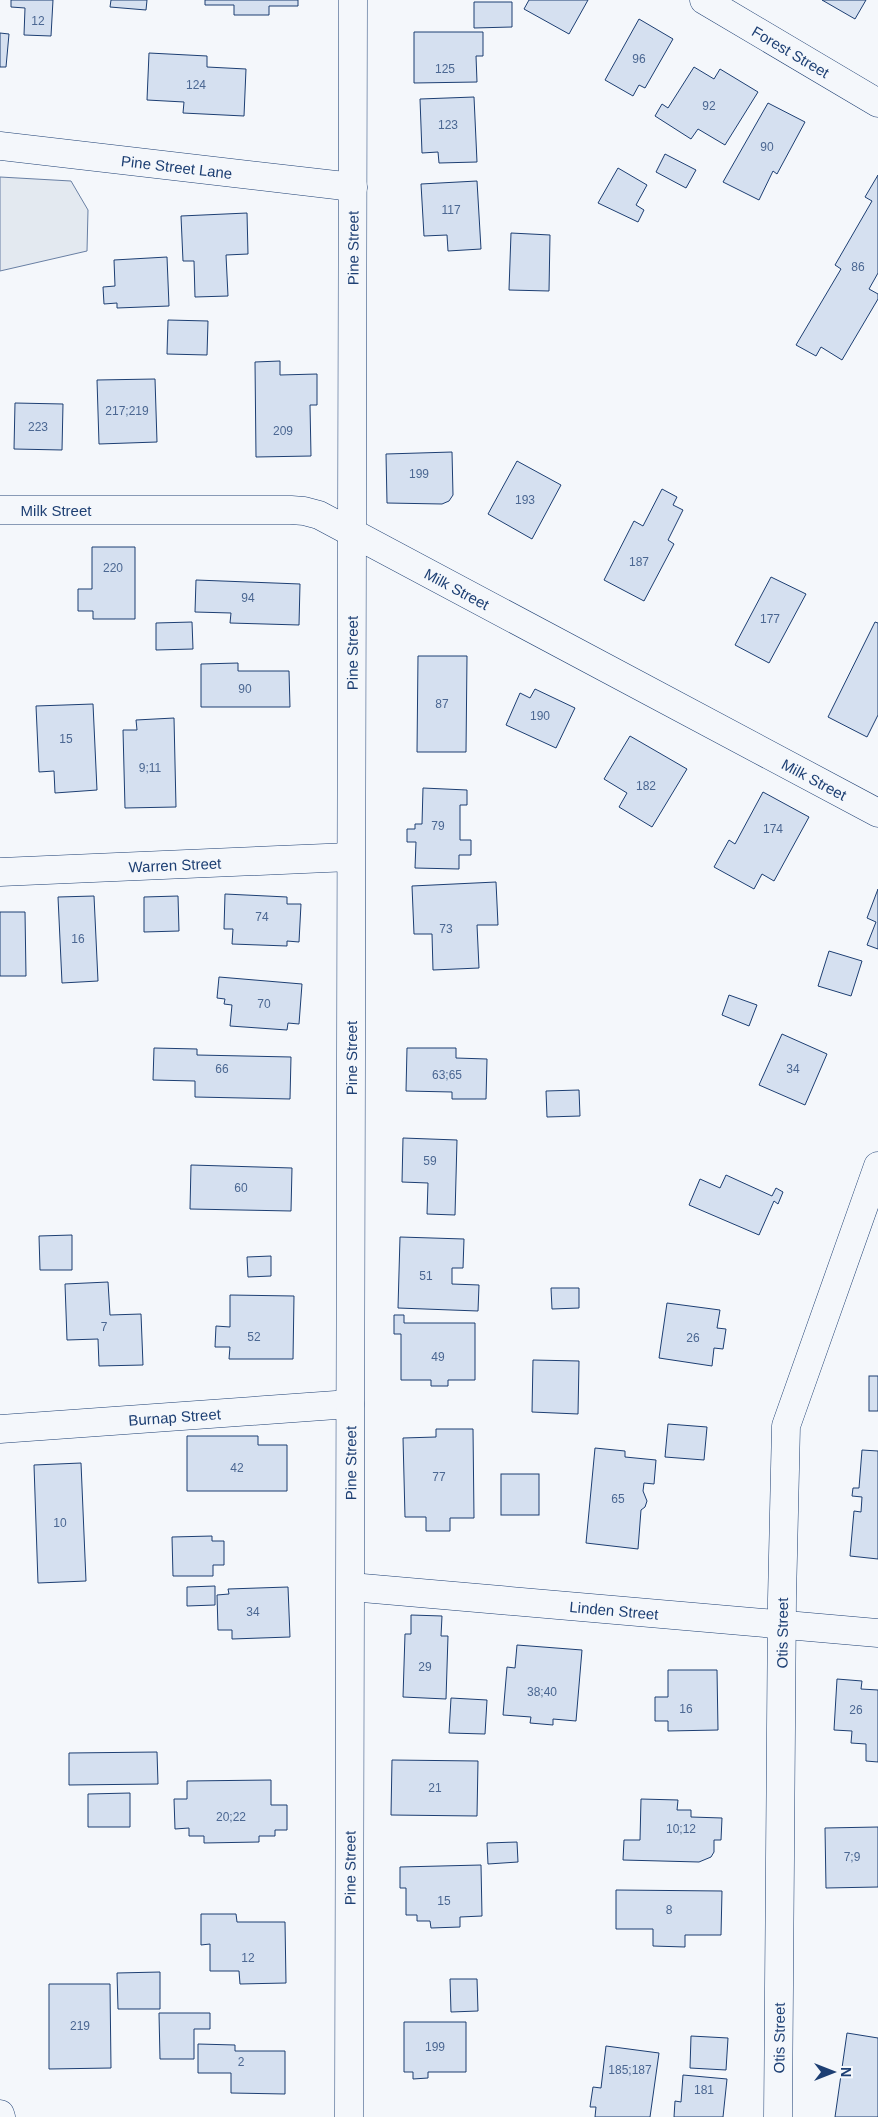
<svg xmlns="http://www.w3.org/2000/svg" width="878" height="2117" font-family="Helvetica,sans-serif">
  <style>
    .green { fill: #e3e9f0; stroke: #687fa3 }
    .building { fill: #d5e0f0; stroke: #1d3f73 }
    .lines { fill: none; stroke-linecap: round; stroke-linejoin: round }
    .minor-casing { stroke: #1d3f73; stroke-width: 29 }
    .tertiary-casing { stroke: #1d3f73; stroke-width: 29 }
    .minor { stroke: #f4f7fb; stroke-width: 28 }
    .tertiary { stroke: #f4f7fb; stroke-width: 28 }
    .labels { text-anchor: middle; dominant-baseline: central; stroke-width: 4; stroke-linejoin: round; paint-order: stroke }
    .number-label { font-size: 12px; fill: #4b6792 }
    .street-label { font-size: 15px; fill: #1d3f73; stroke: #f4f7fb }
  </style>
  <rect width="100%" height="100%" fill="#f4f7fb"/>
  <!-- green -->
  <polygon class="green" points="0,177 71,181 88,210 87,251 0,271"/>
  <!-- building -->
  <g class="building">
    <polygon points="11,0 53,0 51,36 24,35 25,8 11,7"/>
    <polygon points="111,0 147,0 146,10 110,7"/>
    <polygon points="205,0 298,0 298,6 269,6 269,15 234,15 234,5 205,5"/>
    <polygon points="529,0 588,0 569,34 524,9"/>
    <polygon points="822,0 866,0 855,19"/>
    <polygon points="474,2 512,2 512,27 474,28"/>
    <polygon points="639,19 673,39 645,88 639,85 633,96 605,80"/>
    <polygon points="414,32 483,32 483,56 476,56 477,82 414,83"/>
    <polygon points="0,33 9,34 6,67 0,67"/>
    <polygon points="149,53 207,56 207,67 246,69 244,116 183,113 184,102 147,100"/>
    <polygon points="694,67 714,79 720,69 758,92 725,145 698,129 691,139 655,116 662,104 668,108"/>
    <polygon points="474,97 477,162 439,163 438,152 422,153 420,99"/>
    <polygon points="768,103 805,122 777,174 773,171 759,200 723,182"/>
    <polygon points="665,154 696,170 686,188 656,172"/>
    <polygon points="618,168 647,185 636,205 644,210 638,222 598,203"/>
    <polygon points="878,175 878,273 869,289 878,294 878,299 842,360 821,347 816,356 796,345 841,269 835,265 872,201 865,197"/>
    <polygon points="477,181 481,249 448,251 447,235 424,236 421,184"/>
    <polygon points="247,213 248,254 226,255 228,296 195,297 194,261 183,261 181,216"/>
    <polygon points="511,233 550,235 549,291 509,290"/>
    <polygon points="167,257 169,306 117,308 117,303 104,304 103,287 115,286 114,260"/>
    <polygon points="168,320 208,321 207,355 167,354"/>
    <polygon points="280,361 280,375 317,374 317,405 310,405 311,456 256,457 255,362"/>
    <polygon points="155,379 157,442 99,444 97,380"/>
    <polygon points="15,403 63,404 62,450 14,449"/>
    <polygon points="452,452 453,495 449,501 442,504 387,503 386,454"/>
    <polygon points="517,461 561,485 532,539 488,514"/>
    <polygon points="662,489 677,497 673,505 683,510 668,540 674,544 644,601 604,580 634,521 643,526"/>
    <polygon points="92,547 135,547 135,619 93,619 93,611 78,611 78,589 92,589"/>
    <polygon points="771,577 806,594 769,663 735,645"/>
    <polygon points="196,580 300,584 299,625 230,623 231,613 195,612"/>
    <polygon points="192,622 193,649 156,650 156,623"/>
    <polygon points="875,622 878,623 878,715 867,737 828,717"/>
    <polygon points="418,656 467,656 466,752 417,752"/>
    <polygon points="238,663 238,671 289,671 290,707 201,707 201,664"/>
    <polygon points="535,689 575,708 556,748 506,725 520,693 530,698"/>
    <polygon points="93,704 97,790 55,793 54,771 39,772 36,706"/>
    <polygon points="174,718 176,807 125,808 123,730 137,730 136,720"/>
    <polygon points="630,736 687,769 652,827 619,807 627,793 604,779"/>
    <polygon points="423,788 467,790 467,805 460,805 460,840 471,840 471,855 459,855 459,869 415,868 416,842 407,842 407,829 415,829 415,824 422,824"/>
    <polygon points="763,792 809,817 774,881 762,874 754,889 714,867 729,840 735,844"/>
    <polygon points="496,882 498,925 477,925 479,968 433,970 432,934 414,934 412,886"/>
    <polygon points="878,889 878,949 867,945 876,922 867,918"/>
    <polygon points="225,894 287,897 287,904 301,904 299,942 287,941 287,946 232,944 233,929 224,929"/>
    <polygon points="94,896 98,981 62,983 58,897"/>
    <polygon points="178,896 179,931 144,932 144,897"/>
    <polygon points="0,912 25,912 26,976 0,976"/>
    <polygon points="829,951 862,961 851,996 818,986"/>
    <polygon points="219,977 302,984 299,1024 288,1023 287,1030 230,1026 232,1005 224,1004 225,999 217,998"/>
    <polygon points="729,995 757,1005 749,1026 722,1015"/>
    <polygon points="782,1034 827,1054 805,1105 759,1085"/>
    <polygon points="154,1048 197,1049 197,1055 291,1057 290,1099 195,1097 195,1081 153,1080"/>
    <polygon points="407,1048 456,1048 456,1058 487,1059 486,1099 452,1099 452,1092 406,1091"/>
    <polygon points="579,1090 580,1116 547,1117 546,1091"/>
    <polygon points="403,1138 457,1140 455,1215 427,1214 428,1183 402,1182"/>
    <polygon points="191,1165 292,1168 291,1211 190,1209"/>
    <polygon points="726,1175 772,1196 776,1188 783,1192 778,1204 774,1201 759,1235 689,1205 700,1179 720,1188"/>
    <polygon points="72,1235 72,1270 40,1270 39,1236"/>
    <polygon points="400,1237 464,1239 463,1268 452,1268 452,1284 479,1285 478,1311 398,1308"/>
    <polygon points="271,1256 271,1276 248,1277 247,1257"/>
    <polygon points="108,1282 110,1315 141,1314 143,1365 99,1366 98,1339 67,1340 65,1284"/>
    <polygon points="551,1288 579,1288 579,1308 552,1309"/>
    <polygon points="230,1295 294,1296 293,1359 229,1359 230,1347 215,1347 216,1326 230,1327"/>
    <polygon points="667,1303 720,1310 717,1328 726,1329 723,1349 714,1348 712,1366 659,1358"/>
    <polygon points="394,1315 404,1315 404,1323 475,1323 475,1380 448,1380 448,1386 431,1386 431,1380 401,1380 401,1334 394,1334"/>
    <polygon points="533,1360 579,1361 578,1414 532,1412"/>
    <rect x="869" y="1376" width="9" height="35"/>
    <polygon points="668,1424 707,1427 704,1460 665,1457"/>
    <polygon points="436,1429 473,1429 474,1518 450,1518 450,1531 426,1531 426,1517 405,1517 403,1438 436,1437"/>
    <polygon points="187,1436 258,1436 258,1445 287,1445 287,1491 187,1491"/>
    <polygon points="595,1448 625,1451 625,1457 656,1460 654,1484 644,1483 643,1491 647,1501 645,1507 641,1510 638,1549 586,1543"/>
    <polygon points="862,1450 878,1451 878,1559 850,1556 854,1511 861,1512 862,1497 852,1496 853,1488 859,1488"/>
    <polygon points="81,1463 86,1581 38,1583 34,1465"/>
    <rect x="501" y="1474" width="38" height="41"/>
    <polygon points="212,1536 212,1541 224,1541 224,1565 213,1565 213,1576 173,1576 172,1537"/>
    <polygon points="215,1586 215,1605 187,1606 187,1587"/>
    <polygon points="288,1587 290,1637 232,1639 232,1630 218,1630 217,1595 229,1594 228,1589"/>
    <polygon points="411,1615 442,1616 441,1636 448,1636 446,1699 403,1697 405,1634 411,1634"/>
    <polygon points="517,1645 582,1650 576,1721 553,1719 553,1725 530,1723 531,1717 503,1715 507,1667 515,1668"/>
    <polygon points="668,1670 717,1670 718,1730 668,1731 668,1721 655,1721 655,1697 668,1697"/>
    <polygon points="837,1679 862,1681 861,1689 878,1690 878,1762 866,1761 866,1744 851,1743 852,1731 834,1730"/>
    <polygon points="451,1698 487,1700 485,1734 449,1733"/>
    <polygon points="157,1752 158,1784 69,1785 69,1753"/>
    <polygon points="392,1760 478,1761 477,1816 391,1815"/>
    <polygon points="271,1780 271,1805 287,1805 287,1830 275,1830 275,1836 259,1836 259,1842 204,1843 204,1836 189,1836 189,1828 175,1829 174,1799 187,1799 187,1781"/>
    <polygon points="130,1793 130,1827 88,1827 88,1794"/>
    <polygon points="641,1799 678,1800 677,1810 691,1810 691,1817 722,1818 721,1840 714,1840 714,1852 711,1857 699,1862 623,1860 624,1840 640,1840"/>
    <polygon points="878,1827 878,1887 826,1888 825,1828"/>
    <polygon points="517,1842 518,1862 488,1864 487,1843"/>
    <polygon points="481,1865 482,1916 460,1917 460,1927 431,1928 430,1921 417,1921 417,1915 406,1915 406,1888 400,1888 400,1867"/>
    <polygon points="616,1890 722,1891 721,1935 685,1935 685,1947 653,1946 653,1929 616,1929"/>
    <polygon points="201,1914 236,1914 237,1922 285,1922 286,1983 240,1984 239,1971 210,1971 210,1944 201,1945"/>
    <polygon points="160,1972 160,2009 118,2009 117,1973"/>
    <polygon points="450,1979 477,1979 478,2011 451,2012"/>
    <polygon points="49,1984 110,1984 111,2068 49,2069"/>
    <polygon points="159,2013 210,2013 210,2029 194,2029 194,2059 160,2059"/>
    <polygon points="404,2022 466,2022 466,2072 428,2072 428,2078 413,2079 413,2072 404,2072"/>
    <polygon points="847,2033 878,2038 878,2117 835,2117"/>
    <polygon points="691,2036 728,2038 726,2070 690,2068"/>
    <polygon points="198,2044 235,2045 235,2051 285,2051 285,2094 231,2093 231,2073 198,2073"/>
    <polygon points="606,2046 659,2053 650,2117 595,2117 596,2107 590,2107 593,2087 601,2088"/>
    <polygon points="683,2075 727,2079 723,2117 674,2117 675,2101 681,2102"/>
  </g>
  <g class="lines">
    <defs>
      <g id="minor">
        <path id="s1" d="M 704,0 L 878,103"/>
        <path id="s2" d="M 0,146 L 353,187"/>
        <path id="s3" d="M 0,510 L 291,510 L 304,511 L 319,515 L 878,813"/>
        <path id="s4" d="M 0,872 L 350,857"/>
        <path id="s5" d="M 0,1429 L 350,1404"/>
        <path id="s6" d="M 351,1587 L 878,1633"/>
        <polyline points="0,2114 1,2117"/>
        <path id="s7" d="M 778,2117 L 782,1599 L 786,1426 L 878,1166"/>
      </g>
      <g id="tertiary">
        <path id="s8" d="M 349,2117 L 353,0"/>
      </g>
    </defs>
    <!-- minor casing -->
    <use href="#minor" class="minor-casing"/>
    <!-- tertiary casing -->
    <use href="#tertiary" class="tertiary-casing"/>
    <!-- minor -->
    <use href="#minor" class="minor"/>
    <!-- tertiary -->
    <use href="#tertiary" class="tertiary"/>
  </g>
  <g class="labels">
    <!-- number labels -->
    <g class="number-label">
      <text x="38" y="21">12</text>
      <text x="639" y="59">96</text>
      <text x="445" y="69">125</text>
      <text x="196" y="85">124</text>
      <text x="709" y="106">92</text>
      <text x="448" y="125">123</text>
      <text x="767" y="147">90</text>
      <text x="451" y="210">117</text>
      <text x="858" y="267">86</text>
      <text x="127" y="411">217;219</text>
      <text x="38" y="427">223</text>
      <text x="283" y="431">209</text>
      <text x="419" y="474">199</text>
      <text x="525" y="500">193</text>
      <text x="639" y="562">187</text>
      <text x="113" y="568">220</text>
      <text x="248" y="598">94</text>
      <text x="770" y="619">177</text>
      <text x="245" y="689">90</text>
      <text x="442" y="704">87</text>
      <text x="540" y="716">190</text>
      <text x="66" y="739">15</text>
      <text x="150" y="768">9;11</text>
      <text x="646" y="786">182</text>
      <text x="438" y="826">79</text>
      <text x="773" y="829">174</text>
      <text x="262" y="917">74</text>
      <text x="446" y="929">73</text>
      <text x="78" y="939">16</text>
      <text x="264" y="1004">70</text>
      <text x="222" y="1069">66</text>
      <text x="793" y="1069">34</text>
      <text x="447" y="1075">63;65</text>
      <text x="430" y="1161">59</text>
      <text x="241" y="1188">60</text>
      <text x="426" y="1276">51</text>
      <text x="104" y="1327">7</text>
      <text x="254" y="1337">52</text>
      <text x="693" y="1338">26</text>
      <text x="438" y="1357">49</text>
      <text x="237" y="1468">42</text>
      <text x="439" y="1477">77</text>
      <text x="618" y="1499">65</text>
      <text x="60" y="1523">10</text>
      <text x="253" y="1612">34</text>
      <text x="425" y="1667">29</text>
      <text x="542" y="1692">38;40</text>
      <text x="686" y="1709">16</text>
      <text x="856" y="1710">26</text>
      <text x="435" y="1788">21</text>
      <text x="231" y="1817">20;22</text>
      <text x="681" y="1829">10;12</text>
      <text x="852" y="1857">7;9</text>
      <text x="444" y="1901">15</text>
      <text x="669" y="1910">8</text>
      <text x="248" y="1958">12</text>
      <text x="80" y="2026">219</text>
      <text x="435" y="2047">199</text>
      <text x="241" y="2062">2</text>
      <text x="630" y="2070">185;187</text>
      <text x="704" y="2090">181</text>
    </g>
    <!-- street labels -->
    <g class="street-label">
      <text stroke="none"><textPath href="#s1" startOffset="101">Forest Street</textPath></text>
      <text stroke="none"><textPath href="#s2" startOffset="178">Pine Street Lane</textPath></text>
      <text stroke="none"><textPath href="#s8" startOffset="1869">Pine Street</textPath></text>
      <text stroke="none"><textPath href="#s3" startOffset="56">Milk Street</textPath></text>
      <text stroke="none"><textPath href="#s3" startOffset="476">Milk Street</textPath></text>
      <text stroke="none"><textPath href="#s8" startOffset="1464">Pine Street</textPath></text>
      <text stroke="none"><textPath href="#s3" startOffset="881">Milk Street</textPath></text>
      <text stroke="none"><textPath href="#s4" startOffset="175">Warren Street</textPath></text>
      <text stroke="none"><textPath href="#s8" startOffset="1059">Pine Street</textPath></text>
      <text stroke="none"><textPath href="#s5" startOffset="175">Burnap Street</textPath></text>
      <text stroke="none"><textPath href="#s8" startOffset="654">Pine Street</textPath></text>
      <text stroke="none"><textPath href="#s6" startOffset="264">Linden Street</textPath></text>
      <text stroke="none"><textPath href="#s7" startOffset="484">Otis Street</textPath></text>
      <text stroke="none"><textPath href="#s8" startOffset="249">Pine Street</textPath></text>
      <text stroke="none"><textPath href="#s7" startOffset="79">Otis Street</textPath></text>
    </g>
  </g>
  <!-- north arrow -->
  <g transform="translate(833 2072) rotate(90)" stroke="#f4f7fb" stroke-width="4" paint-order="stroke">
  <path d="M0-4L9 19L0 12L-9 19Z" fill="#1d3f73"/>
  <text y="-8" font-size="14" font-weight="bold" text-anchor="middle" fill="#1d3f73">N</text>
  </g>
</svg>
